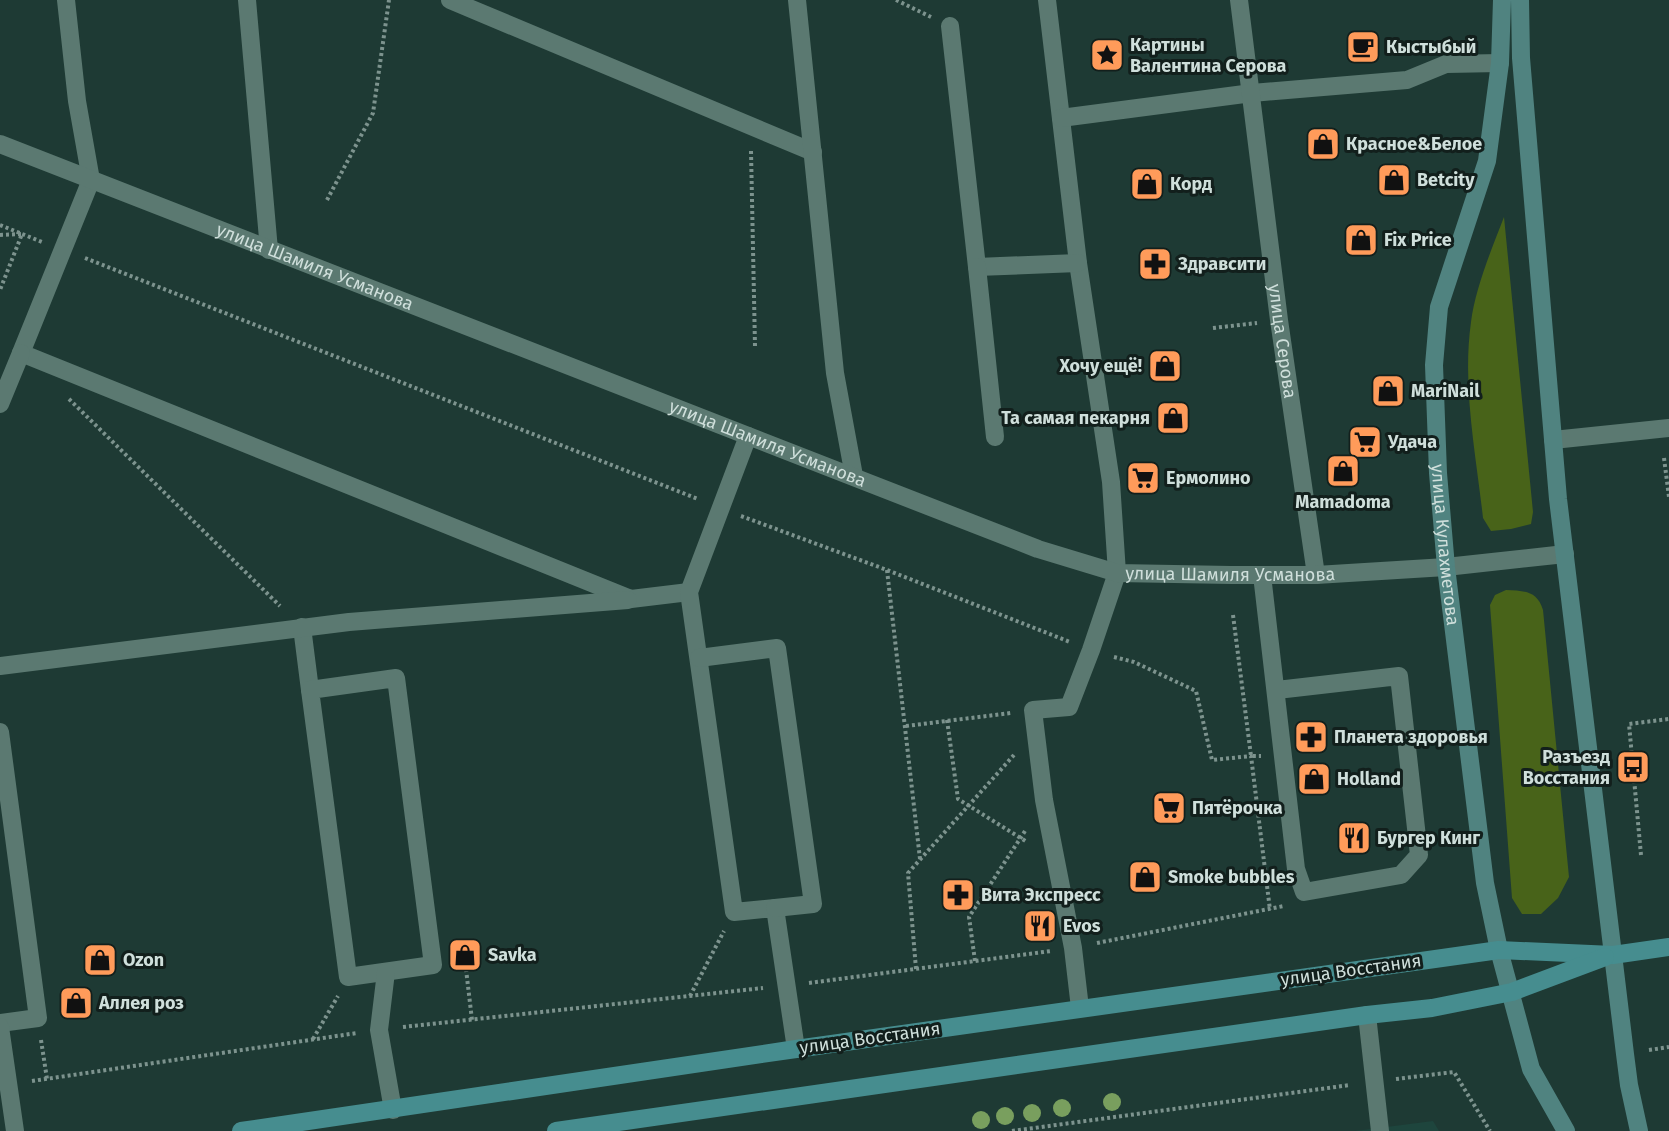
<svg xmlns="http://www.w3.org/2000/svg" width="1669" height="1131" font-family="'Fira Sans',sans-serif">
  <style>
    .built { fill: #1e453d }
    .green { fill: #486319 }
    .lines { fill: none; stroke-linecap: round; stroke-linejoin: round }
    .path { stroke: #7d938e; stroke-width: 4; stroke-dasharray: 3 3; stroke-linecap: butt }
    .service { stroke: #5b7971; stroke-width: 18 }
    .minor { stroke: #5b7971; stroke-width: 18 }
    .secondary { stroke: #508380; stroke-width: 18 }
    .primary { stroke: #468d8f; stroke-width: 18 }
    .tree { fill: #799f5e }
    .labels { text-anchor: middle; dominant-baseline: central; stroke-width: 6; stroke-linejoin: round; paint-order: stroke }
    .poi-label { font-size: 18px; font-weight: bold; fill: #cfdfdb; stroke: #121f1c; text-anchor: start }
    .street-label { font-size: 18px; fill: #cfdfdb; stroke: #121f1c }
  </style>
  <rect width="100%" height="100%" fill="#1e3a34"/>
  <!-- built -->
  <polygon class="built" points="1433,1121 1439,1131 1355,1131"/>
  <!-- green -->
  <g class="green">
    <path d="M 1504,217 L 1533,512 L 1531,524 L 1511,529 L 1491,531 L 1483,518 C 1476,454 1462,387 1471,322 C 1475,289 1492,248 1504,217 Z"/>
    <path d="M 1506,590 C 1523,591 1537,590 1543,610 L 1569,877 L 1558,898 L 1541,914 L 1522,914 L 1512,898 L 1490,605 L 1495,595 Z"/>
  </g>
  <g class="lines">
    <!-- path -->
    <g class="path">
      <polyline points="896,0 931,17"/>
      <polyline points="751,151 755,346"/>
      <polyline points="327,200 373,113 389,0"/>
      <polyline points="0,225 42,242"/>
      <polyline points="0,235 22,234 0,290"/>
      <polyline points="85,258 698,499"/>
      <polyline points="1213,328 1257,323"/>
      <polyline points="69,399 280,606"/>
      <polyline points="1664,458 1669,497"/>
      <polyline points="741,516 887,570 1070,642"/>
      <polyline points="887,570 920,859"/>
      <polyline points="1233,615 1251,756 1261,756"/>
      <polyline points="1114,657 1134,662 1196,691 1212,760 1251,756 1270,910"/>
      <polyline points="947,720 958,799 1027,842"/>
      <polyline points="906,726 1011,713"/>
      <polyline points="1641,855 1629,724 1669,719"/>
      <polyline points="1097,943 1284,906"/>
      <polyline points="975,961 969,917 1025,831"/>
      <polyline points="466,969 472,1020"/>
      <polyline points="916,969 908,873 1014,755"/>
      <polyline points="809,983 1051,951"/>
      <polyline points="690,996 724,931"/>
      <polyline points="403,1027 763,988"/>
      <polyline points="313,1039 338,996"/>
      <polyline points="41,1040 47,1079"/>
      <polyline points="1649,1050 1669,1047"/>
      <polyline points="1396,1079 1454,1072 1490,1131"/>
      <polyline points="32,1081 357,1033"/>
      <polyline points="1012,1131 1350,1085"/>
    </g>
    <!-- service -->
    <g class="service">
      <polyline points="66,0 77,101 91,180 21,353 631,599 689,592"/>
      <polyline points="247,0 269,250"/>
      <polyline points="450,0 813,152"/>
      <polyline points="797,0 835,373 854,476"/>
      <polyline points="1047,0 1078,263 1111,482 1117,573 1091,650 1069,707 1033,710 1044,800 1073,948 1080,1008"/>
      <polyline points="950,26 977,267 1078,263"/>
      <polyline points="1061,118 1252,93 1407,80 1446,64 1500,63"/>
      <polyline points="977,267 995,437"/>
      <polyline points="0,404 21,353"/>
      <polyline points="748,436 689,592 734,912 775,908 796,1049"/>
      <polyline points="1553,440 1669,428"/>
      <polyline points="1262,575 1296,869 1304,892 1401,875 1419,855 1399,676 1277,690"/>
      <polyline points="302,627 310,690"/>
      <polyline points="699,658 777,648 813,904 775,908"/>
      <polyline points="0,666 349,622 628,600"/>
      <polygon points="396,678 433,965 348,977 310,690"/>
      <polyline points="0,732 38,1018 0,1023"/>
      <polyline points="386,972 379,1030 393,1110"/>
      <polyline points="1367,1015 1380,1131"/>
      <polyline points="0,1027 15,1131"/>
    </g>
    <!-- minor -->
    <g class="minor">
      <path id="s1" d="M 1239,0 L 1279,320 L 1316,575"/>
      <path id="s2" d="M 0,144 L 1038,549 L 1117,573 L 1231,575 L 1316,575 L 1446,567 L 1565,554"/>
    </g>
    <!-- secondary -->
    <g class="secondary">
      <path id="s3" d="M 1502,0 L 1500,63 L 1487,161 L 1439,307 L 1434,365 L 1438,473 L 1446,567 L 1485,883 L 1499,950 L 1531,1069 L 1566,1131"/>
      <polyline points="1520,0 1521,58 1558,499 1625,1054 1629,1085 1639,1131"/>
    </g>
    <!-- primary -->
    <g class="primary">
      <polyline points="241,1131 796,1049 1499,950 1613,955 1669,947"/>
      <polyline points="556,1131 1367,1015 1432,1008 1512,992 1605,957"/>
    </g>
  </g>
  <!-- trees -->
  <g class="tree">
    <circle cx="1112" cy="1102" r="9"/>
    <circle cx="1062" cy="1108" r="9"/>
    <circle cx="1032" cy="1113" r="9"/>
    <circle cx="1005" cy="1116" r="9"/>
    <circle cx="981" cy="1120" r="9"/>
  </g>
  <!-- icons -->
  <defs>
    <symbol id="cafe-square" viewBox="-11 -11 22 22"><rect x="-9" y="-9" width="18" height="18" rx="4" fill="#ff9b5a" stroke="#121f1c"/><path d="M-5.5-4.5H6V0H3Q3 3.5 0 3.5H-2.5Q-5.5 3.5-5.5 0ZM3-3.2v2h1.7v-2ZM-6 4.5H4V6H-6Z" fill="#111"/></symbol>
    <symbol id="sight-square" viewBox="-11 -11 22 22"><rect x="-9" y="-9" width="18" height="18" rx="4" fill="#ff9b5a" stroke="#121f1c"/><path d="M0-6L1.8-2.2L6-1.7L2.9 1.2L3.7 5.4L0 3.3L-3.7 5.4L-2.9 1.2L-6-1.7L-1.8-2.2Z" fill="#111"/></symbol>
    <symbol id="shop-square" viewBox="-11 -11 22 22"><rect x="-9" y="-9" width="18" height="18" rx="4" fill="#ff9b5a" stroke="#121f1c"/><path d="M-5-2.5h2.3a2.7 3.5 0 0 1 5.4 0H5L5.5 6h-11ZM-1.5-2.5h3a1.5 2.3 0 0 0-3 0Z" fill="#111"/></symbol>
    <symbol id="pharmacy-square" viewBox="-11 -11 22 22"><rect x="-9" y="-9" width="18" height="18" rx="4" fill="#ff9b5a" stroke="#121f1c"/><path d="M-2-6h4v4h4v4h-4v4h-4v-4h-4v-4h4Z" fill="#111"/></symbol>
    <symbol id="supermarket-square" viewBox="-11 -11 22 22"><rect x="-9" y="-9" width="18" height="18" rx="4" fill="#ff9b5a" stroke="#121f1c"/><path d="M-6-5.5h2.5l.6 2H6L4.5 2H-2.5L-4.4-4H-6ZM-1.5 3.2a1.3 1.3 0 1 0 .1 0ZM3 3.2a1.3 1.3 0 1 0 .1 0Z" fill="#111"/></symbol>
    <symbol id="bus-square" viewBox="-11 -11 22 22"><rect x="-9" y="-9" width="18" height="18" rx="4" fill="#ff9b5a" stroke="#121f1c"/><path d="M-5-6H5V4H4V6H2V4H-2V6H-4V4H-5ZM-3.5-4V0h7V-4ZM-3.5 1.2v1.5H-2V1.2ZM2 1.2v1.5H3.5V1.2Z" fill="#111"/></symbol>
    <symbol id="restaurant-square" viewBox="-11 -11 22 22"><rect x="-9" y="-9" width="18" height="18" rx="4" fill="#ff9b5a" stroke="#121f1c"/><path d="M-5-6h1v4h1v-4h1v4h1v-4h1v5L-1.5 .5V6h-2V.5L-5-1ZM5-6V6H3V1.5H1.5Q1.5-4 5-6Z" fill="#111"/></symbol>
  </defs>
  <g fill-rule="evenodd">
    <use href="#cafe-square" x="1344" y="28" width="38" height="38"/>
    <use href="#sight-square" x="1088" y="36" width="38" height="38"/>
    <use href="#shop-square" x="1304" y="125" width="38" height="38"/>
    <use href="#shop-square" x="1375" y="161" width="38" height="38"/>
    <use href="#shop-square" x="1128" y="165" width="38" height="38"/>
    <use href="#shop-square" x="1342" y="221" width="38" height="38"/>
    <use href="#pharmacy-square" x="1136" y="245" width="38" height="38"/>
    <use href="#shop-square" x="1146" y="347" width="38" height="38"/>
    <use href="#shop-square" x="1369" y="372" width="38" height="38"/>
    <use href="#shop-square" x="1154" y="399" width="38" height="38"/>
    <use href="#supermarket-square" x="1346" y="423" width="38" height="38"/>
    <use href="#shop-square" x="1324" y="452" width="38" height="38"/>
    <use href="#supermarket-square" x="1124" y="459" width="38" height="38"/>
    <use href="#pharmacy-square" x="1292" y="718" width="38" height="38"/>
    <use href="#bus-square" x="1614" y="748" width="38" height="38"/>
    <use href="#shop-square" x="1295" y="760" width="38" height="38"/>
    <use href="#supermarket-square" x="1150" y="789" width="38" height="38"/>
    <use href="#restaurant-square" x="1335" y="819" width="38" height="38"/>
    <use href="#shop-square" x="1126" y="858" width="38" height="38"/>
    <use href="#pharmacy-square" x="939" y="876" width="38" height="38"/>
    <use href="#restaurant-square" x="1021" y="907" width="38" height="38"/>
    <use href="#shop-square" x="446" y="936" width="38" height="38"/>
    <use href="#shop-square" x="81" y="941" width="38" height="38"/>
    <use href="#shop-square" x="57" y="984" width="38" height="38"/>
  </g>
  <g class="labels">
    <!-- poi labels -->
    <g class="poi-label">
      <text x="1130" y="45">Картины<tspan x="1130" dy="21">Валентина Серова</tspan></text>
      <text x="1386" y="47">Кыстыбый</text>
      <text x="1346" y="144">Красное&amp;Белое</text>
      <text x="1417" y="180">Betcity</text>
      <text x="1170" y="184">Корд</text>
      <text x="1384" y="240">Fix Price</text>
      <text x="1178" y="264">Здравсити</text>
      <text x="1142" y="366" text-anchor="end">Хочу ещё!</text>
      <text x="1411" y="391">MariNail</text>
      <text x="1150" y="418" text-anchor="end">Та самая пекарня</text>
      <text x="1388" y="442">Удача</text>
      <text x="1166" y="478">Ермолино</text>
      <text x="1343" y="502" text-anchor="middle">Mamadoma</text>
      <text x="1334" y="737">Планета здоровья</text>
      <text x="1610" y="757" text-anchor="end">Разъезд<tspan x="1610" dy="21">Восстания</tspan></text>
      <text x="1337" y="779">Holland</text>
      <text x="1192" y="808">Пятёрочка</text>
      <text x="1377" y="838">Бургер Кинг</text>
      <text x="1168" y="877">Smoke bubbles</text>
      <text x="981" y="895">Вита Экспресс</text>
      <text x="1063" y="926">Evos</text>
      <text x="488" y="955">Savka</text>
      <text x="123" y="960">Ozon</text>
      <text x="99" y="1003">Аллея роз</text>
    </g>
    <!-- street labels -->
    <g class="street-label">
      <text stroke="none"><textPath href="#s2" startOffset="338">улица Шамиля Усманова</textPath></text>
      <text stroke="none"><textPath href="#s1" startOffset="344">улица Серова</textPath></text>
      <text stroke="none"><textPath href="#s2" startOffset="824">улица Шамиля Усманова</textPath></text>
      <text stroke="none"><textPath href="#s3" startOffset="554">улица Кулахметова</textPath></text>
      <text stroke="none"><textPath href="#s2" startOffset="1310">улица Шамиля Усманова</textPath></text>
      <text transform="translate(1351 970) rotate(-8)">улица Восстания</text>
      <text transform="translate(870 1038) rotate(-8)">улица Восстания</text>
    </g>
  </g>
</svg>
